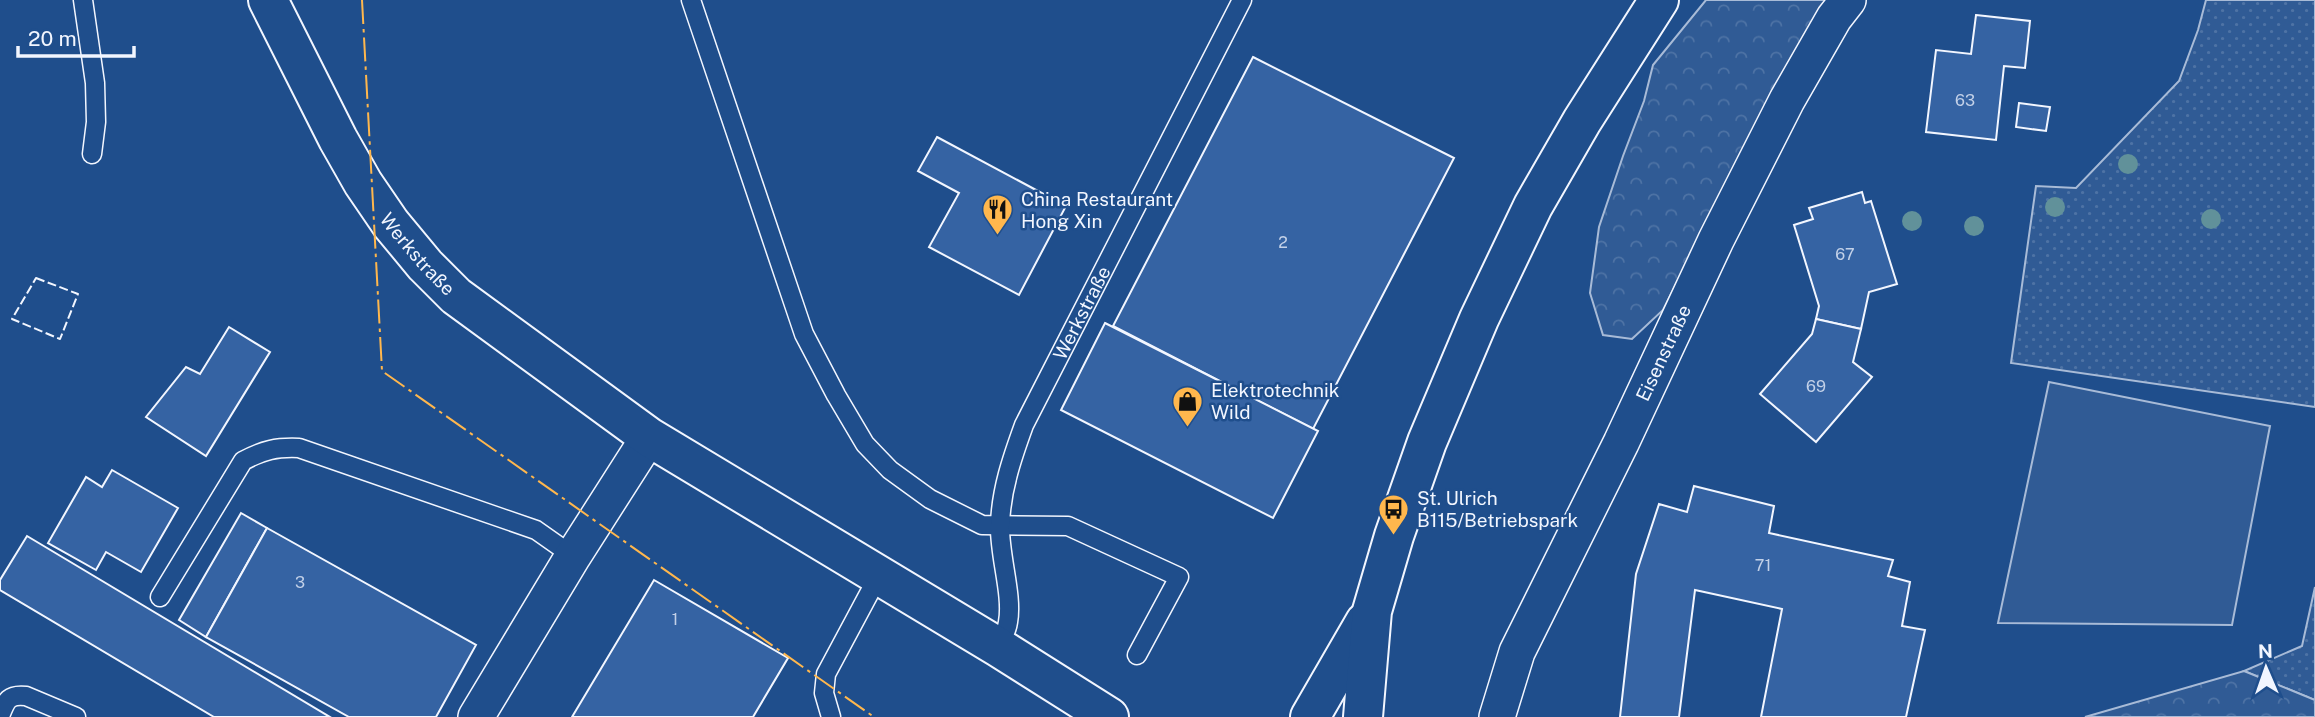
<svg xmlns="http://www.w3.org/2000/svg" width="2315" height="717" font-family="'Public Sans',sans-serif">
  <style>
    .grass { fill: url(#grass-dots); stroke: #a8bbd7; stroke-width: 2 }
    .forest { fill: url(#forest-crowns); stroke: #a8bbd7; stroke-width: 2 }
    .pitch { fill: #305b95; stroke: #a8bbd7; stroke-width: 2 }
    .building { fill: #3563a3; stroke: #f2f6ff; stroke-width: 2 }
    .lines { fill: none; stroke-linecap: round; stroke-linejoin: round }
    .lane-casing { stroke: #f2f6ff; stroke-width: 21 }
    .street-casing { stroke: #f2f6ff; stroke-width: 38 }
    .secondary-casing { stroke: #f2f6ff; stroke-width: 42 }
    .primary-casing { stroke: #f2f6ff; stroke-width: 42 }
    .lane { stroke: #1f4e8c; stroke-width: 18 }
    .street { stroke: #1f4e8c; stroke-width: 35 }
    .secondary { stroke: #1f4e8c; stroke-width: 38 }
    .primary { stroke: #1f4e8c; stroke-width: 38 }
    .fence { stroke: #f2f6ff; stroke-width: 2; stroke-dasharray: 9 3.5; stroke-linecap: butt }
    .power { stroke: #ffb74d; stroke-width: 2; stroke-dasharray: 24 5 3.5 5; stroke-linecap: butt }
    .tree { fill: #61919a }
    .labels { text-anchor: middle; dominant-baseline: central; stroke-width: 5; stroke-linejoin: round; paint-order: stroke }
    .number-label { font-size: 16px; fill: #c3d1e8 }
    .poi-label { font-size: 19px; fill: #f2f6ff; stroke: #1f4e8c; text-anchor: start }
    .street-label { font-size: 19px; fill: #f2f6ff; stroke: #1f4e8c }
  </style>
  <defs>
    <pattern id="grass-dots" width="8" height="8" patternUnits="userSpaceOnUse" patternTransform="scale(1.75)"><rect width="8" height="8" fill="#305b95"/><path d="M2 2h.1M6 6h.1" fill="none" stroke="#4e73a5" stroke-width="1.8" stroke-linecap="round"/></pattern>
    <pattern id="forest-crowns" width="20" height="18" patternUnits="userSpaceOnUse" patternTransform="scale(1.75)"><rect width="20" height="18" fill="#305b95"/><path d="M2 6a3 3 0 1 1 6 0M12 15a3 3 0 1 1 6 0" fill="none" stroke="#4e73a5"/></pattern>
  </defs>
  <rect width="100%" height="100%" fill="#1f4e8c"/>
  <!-- grass -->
  <g class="grass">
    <polygon points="2206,0 2315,0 2315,407 2011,363 2036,186 2076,188 2179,81 2198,30"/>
    <polygon points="2315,587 2315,700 2244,671 2302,646"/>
  </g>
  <!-- forest -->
  <g class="forest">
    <polygon points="1706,0 1829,0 1717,203 1663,310 1632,339 1603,335 1590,293 1599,227 1623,156 1644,101 1653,65"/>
    <polygon points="2244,671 2315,700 2315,717 2085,717"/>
  </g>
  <!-- pitch -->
  <polygon class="pitch" points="2049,382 2270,426 2232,625 1998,623"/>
  <!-- building -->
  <g class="building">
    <polygon points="1976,15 2030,21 2025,68 2004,66 1996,140 1926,132 1936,50 1971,54"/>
    <polygon points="1253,57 1454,158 1313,429 1113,326"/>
    <polygon points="2019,103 2050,107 2046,131 2016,127"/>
    <polygon points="937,137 1066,206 1019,295 929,247 959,193 918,171"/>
    <polygon points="1862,192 1865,203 1871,201 1897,284 1869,292 1861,329 1816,319 1819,306 1794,225 1813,219 1809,208"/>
    <polygon points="1816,319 1861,329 1853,362 1872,377 1816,442 1760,394 1812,334"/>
    <polygon points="1105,323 1318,431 1273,518 1061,410"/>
    <polygon points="229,327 270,352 206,456 146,417 186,367 200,374"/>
    <polygon points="112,470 178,508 141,572 106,552 96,570 48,543 86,477 102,487"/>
    <polygon points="1694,486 1774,506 1769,533 1893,560 1888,576 1910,582 1902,626 1925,630 1906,717 1761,717 1782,609 1695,590 1679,717 1620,717 1636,574 1659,504 1687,512"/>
    <polygon points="241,513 267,528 206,637 179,620"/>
    <polygon points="267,528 476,645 436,717 349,717 206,637"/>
    <polygon points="27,536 330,717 214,717 0,590 0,580"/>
    <polygon points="654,580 788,658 753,717 572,717"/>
  </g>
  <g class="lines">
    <defs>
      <g id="lane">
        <polyline points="83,0 95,83 96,122 92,154"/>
        <polyline points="691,0 804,334 836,395 865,444 890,470 930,499 982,525 1068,526 1179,577 1137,655"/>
        <path d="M 160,597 L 243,461 C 263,450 277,447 299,448 L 536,530 L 573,556"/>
        <path id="s1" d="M 998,647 C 1002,639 1007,631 1008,622 C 1013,595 999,555 1000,525 C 1001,490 1012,458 1024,425 L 1242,0"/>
        <path d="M 0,716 C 6,701 8,694 26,696 L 76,717"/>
        <polyline points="831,717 824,693 826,674 879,575"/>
      </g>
      <g id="street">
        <polyline points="476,717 573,556 649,437"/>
        <path id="s2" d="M 1497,717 L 1517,652 L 1621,443 L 1716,240 L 1787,100 L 1834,18 L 1848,0"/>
      </g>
      <g id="secondary">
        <path id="s3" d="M 268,0 L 338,139 L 363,183 L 391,224 L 425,265 L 456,296 L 649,437 L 998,647 L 1109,717"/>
      </g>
      <g id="primary">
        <polyline points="1310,717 1365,622"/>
        <polyline points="1363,717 1372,611 1394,536 1427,442 1479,319 1533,206 1582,121 1659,0"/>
      </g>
    </defs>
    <!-- lane casing -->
    <use href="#lane" class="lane-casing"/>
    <!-- street casing -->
    <use href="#street" class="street-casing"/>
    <!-- secondary casing -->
    <use href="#secondary" class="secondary-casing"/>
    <!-- primary casing -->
    <use href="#primary" class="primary-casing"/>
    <!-- lane -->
    <use href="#lane" class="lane"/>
    <!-- street -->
    <use href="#street" class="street"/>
    <!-- secondary -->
    <use href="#secondary" class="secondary"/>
    <!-- primary -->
    <use href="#primary" class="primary"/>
    <!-- fence -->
    <polygon class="fence" points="36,278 78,294 60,339 12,319"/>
    <!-- power -->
    <polyline class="power" points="362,0 382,371 874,717"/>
  </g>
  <!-- trees -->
  <g class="tree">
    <circle cx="2128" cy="164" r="10"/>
    <circle cx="2055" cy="207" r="10"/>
    <circle cx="2211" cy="219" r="10"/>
    <circle cx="1912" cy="221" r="10"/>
    <circle cx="1974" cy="226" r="10"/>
  </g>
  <!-- icons -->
  <defs>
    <symbol id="restaurant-pin" viewBox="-11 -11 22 30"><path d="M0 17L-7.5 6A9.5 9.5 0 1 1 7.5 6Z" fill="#ffb74d" stroke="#1f4e8c"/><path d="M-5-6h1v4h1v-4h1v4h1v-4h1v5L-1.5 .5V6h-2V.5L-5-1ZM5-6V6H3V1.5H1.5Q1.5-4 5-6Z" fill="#111"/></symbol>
    <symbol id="shop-pin" viewBox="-11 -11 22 30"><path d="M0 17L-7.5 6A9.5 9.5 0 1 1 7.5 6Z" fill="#ffb74d" stroke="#1f4e8c"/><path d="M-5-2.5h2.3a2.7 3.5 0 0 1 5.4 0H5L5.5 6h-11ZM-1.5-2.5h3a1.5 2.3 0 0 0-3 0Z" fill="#111"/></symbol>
    <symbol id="bus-pin" viewBox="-11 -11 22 30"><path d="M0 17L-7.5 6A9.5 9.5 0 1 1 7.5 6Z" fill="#ffb74d" stroke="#1f4e8c"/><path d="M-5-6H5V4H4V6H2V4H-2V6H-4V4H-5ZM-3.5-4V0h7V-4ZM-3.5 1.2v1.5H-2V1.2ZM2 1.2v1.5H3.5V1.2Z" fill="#111"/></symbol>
  </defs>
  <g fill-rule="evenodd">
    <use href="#restaurant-pin" x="980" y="192" width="35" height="47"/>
    <use href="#shop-pin" x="1170" y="384" width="35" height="47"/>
    <use href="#bus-pin" x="1376" y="492" width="35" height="47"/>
  </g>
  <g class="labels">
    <!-- number labels -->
    <g class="number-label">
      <text x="1965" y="100">63</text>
      <text x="1283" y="242">2</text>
      <text x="1845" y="254">67</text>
      <text x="1816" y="386">69</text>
      <text x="1763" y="565">71</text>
      <text x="300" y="582">3</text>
      <text x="675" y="619">1</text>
    </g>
    <!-- poi labels -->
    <g class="poi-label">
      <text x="1021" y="199">China Restaurant<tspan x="1021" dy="22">Hong Xin</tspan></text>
      <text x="1211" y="390">Elektrotechnik<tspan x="1211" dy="22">Wild</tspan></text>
      <text x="1417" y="498">St. Ulrich<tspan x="1417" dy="22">B115/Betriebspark</tspan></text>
    </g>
    <!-- street labels -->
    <g class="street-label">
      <text stroke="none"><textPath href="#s3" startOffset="296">Werkstraße</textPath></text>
      <text stroke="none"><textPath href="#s1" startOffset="354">Werkstraße</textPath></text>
      <text stroke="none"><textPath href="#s2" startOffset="401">Eisenstraße</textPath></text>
    </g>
  </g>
  <!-- north arrow -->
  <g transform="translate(2266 668) rotate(358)" stroke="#1f4e8c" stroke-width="5" paint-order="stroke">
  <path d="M0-5L12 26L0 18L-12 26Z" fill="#f2f6ff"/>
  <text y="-10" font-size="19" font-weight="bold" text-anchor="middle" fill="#f2f6ff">N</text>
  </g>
  <!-- scale -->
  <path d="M18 46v10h116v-10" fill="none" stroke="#f2f6ff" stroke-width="3.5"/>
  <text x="28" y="46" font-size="21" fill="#f2f6ff" stroke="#1f4e8c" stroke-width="5" paint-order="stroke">20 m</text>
</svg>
